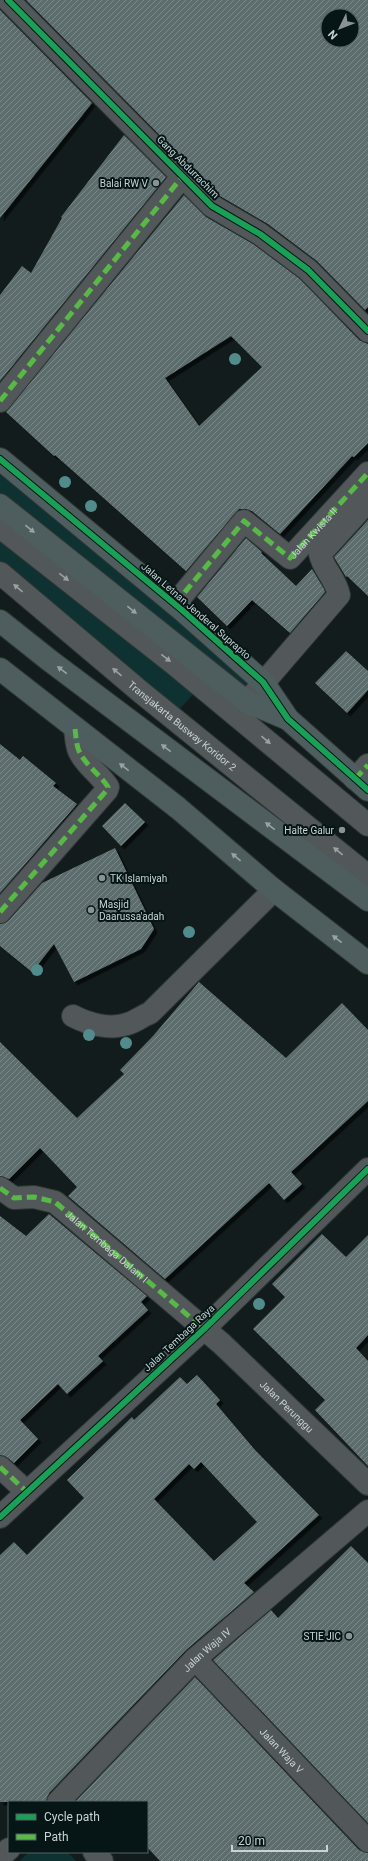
<svg xmlns="http://www.w3.org/2000/svg" width="368" height="1861" font-family="Roboto,sans-serif">
  <style>
    .green { fill: #0e3132 }
    .building { fill: url(#building-hatch); fill-rule: evenodd; filter: url(#shadow) }
    .lines { fill: none; stroke-linecap: round; stroke-linejoin: round }
    .minor-casing { stroke: #303737; stroke-width: 24 }
    .major-casing { stroke: #303737; stroke-width: 24 }
    .minor { stroke: #525859; stroke-width: 22 }
    .major { stroke: #4e5d5d; stroke-width: 22 }
    .quiet { stroke: #58b947; stroke-width: 5; stroke-dasharray: 10 5; stroke-linecap: butt }
    .cycleway-casing { stroke: #061616; stroke-width: 8 }
    .cycleway { stroke: #1a9f57; stroke-width: 6 }
    .tree { fill: #528b8c }
    .oneway { fill: #98a4a4 }
    .oneway2 { fill: #99a2a3 }
    .poi-dot { fill: #899394; stroke: #061616; stroke-width: 1.5 }
    .labels { text-anchor: middle; dominant-baseline: central; stroke-width: 4; stroke-linejoin: round; paint-order: stroke }
    .street-label { font-size: 10px; fill: #c9d3d4; stroke: #061616 }
    .poi-label { font-size: 10px; fill: #c9d3d4; stroke: #061616; text-anchor: end }
  </style>
  <defs>
    <pattern id="building-hatch" width="6" height="6" patternUnits="userSpaceOnUse"><rect width="6" height="6" fill="#5d6d6d"/><path d="M-1 1l2-2M0 6l6-6M5 7l2-2" fill="none" stroke="#7a8888"/></pattern>
    <filter id="shadow"><feDropShadow dx="3.5" dy="3.5" stdDeviation="0" flood-color="#0009"/></filter>
  </defs>
  <rect width="100%" height="100%" fill="#121c1c"/>
  <!-- green -->
  <g class="green">
    <polygon points="0,459 288,719 0,506"/>
    <polygon points="0,527 201,686 172,717 0,575"/>
    <polygon points="29,1852 67,1852 76,1861 20,1861"/>
  </g>
  <!-- building -->
  <g class="building">
    <path d="M 26,0 L 368,0 L 368,307 L 365,310 L 317,261 L 268,224 L 220,196 ZM 328,16 L 352,16 L 352,40 L 328,40 Z"/>
    <polygon points="0,10 92,103 0,218"/>
    <polygon points="124,135 166,177 0,381 0,295 22,266 31,273 62,218 61,217"/>
    <path d="M 184,195 L 206,217 L 253,244 L 300,279 L 359,340 L 368,344 L 368,443 L 354,457 L 352,456 L 280,534 L 252,511 L 246,509 L 239,509 L 186,571 L 55,455 L 54,456 L 6,412 ZM 231,336 L 262,367 L 199,426 L 165,378 Z"/>
    <polygon points="368,520 368,596 347,576 346,577 334,557"/>
    <polygon points="246,538 262,552 261,553 296,586 312,569 324,589 325,592 290,633 252,600 227,626 197,597"/>
    <polygon points="346,651 368,671 368,690 347,713 315,683"/>
    <polygon points="0,744 20,760 23,756 56,783 53,786 77,804 0,893"/>
    <polygon points="125,803 145,822 121,846 102,826"/>
    <polygon points="115,848 154,929 141,949 74,982 54,944 32,972 0,946 0,924 9,920 42,883"/>
    <polygon points="199,982 286,1058 342,1003 368,1030 368,1101 291,1172 302,1184 284,1200 269,1183 165,1279 68,1196 77,1187 40,1148 9,1179 0,1176 0,1042 77,1118 124,1074 120,1070 153,1036"/>
    <polygon points="49,1214 147,1296 141,1302 148,1310 98,1356 103,1361 67,1394 58,1384 20,1420 38,1439 14,1463 8,1458 0,1455 0,1216 26,1236"/>
    <polygon points="322,1234 346,1257 368,1235 368,1335 356,1348 368,1361 368,1466 315,1410 325,1400 253,1329 285,1297 272,1284"/>
    <path d="M 197,1375 L 220,1400 L 216,1404 L 255,1450 L 319,1515 L 244,1583 L 254,1592 L 186,1650 L 49,1793 L 46,1802 L 0,1802 L 0,1555 L 14,1542 L 27,1555 L 84,1498 L 67,1480 L 132,1417 L 134,1420 L 180,1377 L 187,1384 ZM 201,1462 L 257,1522 L 214,1561 L 154,1499 L 189,1464 L 194,1469 Z"/>
    <polygon points="351,1546 368,1563 368,1823 213,1660 271,1610 278,1618"/>
    <polygon points="195,1677 359,1850 368,1853 368,1861 160,1861 147,1847 147,1802 75,1802"/>
  </g>
  <g class="lines">
    <defs>
      <g id="minor">
        <polyline points="8,0 212,206 260,234 308,270 368,331"/>
        <polyline points="0,401 182,177"/>
        <polyline points="0,527 173,663 368,825"/>
        <path id="s1" d="M 0,573 L 142,693 L 368,876"/>
        <path id="s2" d="M 175,604 L 244,521 L 290,558 L 368,473"/>
        <path d="M 247,702 L 339,595 C 336,579 323,569 320,554 L 368,501"/>
        <polyline points="355,779 368,765"/>
        <path d="M 0,912 L 107,790 L 108,787 C 100,774 85,765 79,751 C 76,744 76,736 75,729"/>
        <path d="M 73,1016 C 88,1024 110,1030 127,1024 C 135,1022 142,1016 150,1013 L 274,890"/>
        <path id="s3" d="M 0,1188 L 14,1198 L 34,1197 L 55,1202 L 222,1344 L 368,1484"/>
        <polyline points="0,1467 27,1492"/>
        <polyline points="0,1517 204,1329 368,1169"/>
        <path id="s4" d="M 195,1659 L 368,1841"/>
        <path id="s5" d="M 58,1802 L 195,1659 L 368,1511"/>
        <polyline points="94,1852 102,1861"/>
        <polyline points="0,1857 9,1849"/>
      </g>
      <g id="major">
        <polyline points="0,459 182,610 263,682 288,719 368,790"/>
        <polyline points="0,505 247,702 288,719"/>
        <polyline points="0,621 49,660 368,900"/>
        <polyline points="0,669 178,808 274,890 368,963"/>
      </g>
    </defs>
    <!-- minor casing -->
    <use href="#minor" class="minor-casing"/>
    <!-- major casing -->
    <use href="#major" class="major-casing"/>
    <!-- minor -->
    <use href="#minor" class="minor"/>
    <!-- major -->
    <use href="#major" class="major"/>
    <!-- quiet -->
    <g class="quiet">
      <polyline points="0,401 182,177"/>
      <polyline points="175,604 244,521 290,558 368,473"/>
      <polyline points="355,779 368,765"/>
      <path d="M 0,912 L 107,790 L 108,787 C 100,774 85,765 79,751 C 76,744 76,736 75,729"/>
      <path id="s6" d="M 0,1188 L 14,1198 L 34,1197 L 55,1202 L 204,1329"/>
      <polyline points="0,1467 27,1492"/>
    </g>
    <defs>
      <g id="cycleway">
        <polyline points="8,0 212,206 260,234 308,270 368,331"/>
        <polyline points="0,459 182,610 263,682 288,719 368,790"/>
        <polyline points="0,1517 204,1329 368,1169"/>
      </g>
    </defs>
    <!-- cycleway casing -->
    <use href="#cycleway" class="cycleway-casing"/>
    <!-- cycleway -->
    <use href="#cycleway" class="cycleway"/>
  </g>
  <!-- trees -->
  <g class="tree">
    <circle cx="235" cy="359" r="6"/>
    <circle cx="65" cy="482" r="6"/>
    <circle cx="91" cy="506" r="6"/>
    <circle cx="189" cy="932" r="6"/>
    <circle cx="37" cy="970" r="6"/>
    <circle cx="89" cy="1035" r="6"/>
    <circle cx="126" cy="1043" r="6"/>
    <circle cx="259" cy="1304" r="6"/>
  </g>
  <!-- one-way arrows -->
  <defs><path id="oneway-solid" d="M-6-.8H1V-3.2L6.5 0L1 3.2V.8H-6Z"/></defs>
  <g class="oneway">
    <use href="#oneway-solid" transform="translate(30 529) rotate(39)"/>
    <use href="#oneway-solid" transform="translate(132 610) rotate(39)"/>
    <use href="#oneway-solid" transform="translate(62 670) rotate(-143)"/>
    <use href="#oneway-solid" transform="translate(166 748) rotate(-143)"/>
    <use href="#oneway-solid" transform="translate(124 767) rotate(-142)"/>
    <use href="#oneway-solid" transform="translate(270 826) rotate(-143)"/>
    <use href="#oneway-solid" transform="translate(236 857) rotate(-140)"/>
    <use href="#oneway-solid" transform="translate(337 939) rotate(-142)"/>
  </g>
  <g class="oneway2">
    <use href="#oneway-solid" transform="translate(64 577) rotate(38)"/>
    <use href="#oneway-solid" transform="translate(18 588) rotate(-140)"/>
    <use href="#oneway-solid" transform="translate(166 658) rotate(38)"/>
    <use href="#oneway-solid" transform="translate(117 672) rotate(-140)"/>
    <use href="#oneway-solid" transform="translate(266 740) rotate(40)"/>
    <use href="#oneway-solid" transform="translate(338 851) rotate(-141)"/>
  </g>
  <!-- markers -->
  <g class="poi-dot">
    <circle cx="156" cy="183" r="4"/>
    <circle cx="342" cy="830" r="4"/>
    <circle cx="102" cy="878" r="4"/>
    <circle cx="91" cy="910" r="4"/>
    <circle cx="349" cy="1636" r="4"/>
  </g>
  <g class="labels">
    <!-- street labels -->
    <g class="street-label">
      <text transform="translate(188 167) rotate(45)">Gang Abdurrachim</text>
      <text stroke="none"><textPath href="#s2" startOffset="201">Jalan Kwista II</textPath></text>
      <text transform="translate(196 611) rotate(41)">Jalan Letnan Jenderal Suprapto</text>
      <text stroke="none"><textPath href="#s1" startOffset="238">Transjakarta Busway Koridor 2</textPath></text>
      <text stroke="none"><textPath href="#s6" startOffset="127">Jalan Tembaga Dalam I</textPath></text>
      <text transform="translate(179 1338) rotate(-43)">Jalan Tembaga Raya</text>
      <text stroke="none"><textPath href="#s3" startOffset="368">Jalan Perunggu</textPath></text>
      <text stroke="none"><textPath href="#s5" startOffset="213">Jalan Waja IV</textPath></text>
      <text stroke="none"><textPath href="#s4" startOffset="126">Jalan Waja V</textPath></text>
    </g>
    <!-- poi labels -->
    <g class="poi-label">
      <text x="148" y="183">Balai RW V</text>
      <text x="334" y="830">Halte Galur</text>
      <text x="110" y="878" text-anchor="start">TK Islamiyah</text>
      <text x="99" y="904" text-anchor="start">Masjid<tspan x="99" dy="12">Daarussa'adah</tspan></text>
      <text x="341" y="1636">STIE JIC</text>
    </g>
  </g>
  <!-- legend -->
  <rect x="8" y="1801" width="140" height="52" fill="#061616" stroke="#546262"/>
  <rect x="16" y="1814" width="20" height="6" fill="#1a9f57" stroke="#546262"/>
  <text x="44" y="1821" font-size="12" fill="#c9d3d4">Cycle path</text>
  <rect x="16" y="1834" width="20" height="6" fill="#58b947" stroke="#546262"/>
  <text x="44" y="1841" font-size="12" fill="#c9d3d4">Path</text>
  <!-- north arrow -->
  <g transform="translate(340 28) rotate(227)"><circle r="19" fill="#061616" stroke="#546262"/>
  <path d="M0-3L7 15L0 10L-7 15Z" fill="#899394"/>
  <text y="-6" font-size="11" font-weight="bold" text-anchor="middle" fill="#c9d3d4">N</text>
  </g>
  <!-- scale -->
  <path d="M232 1845v6h95v-6" fill="none" stroke="#c9d3d4" stroke-width="2"/>
  <text x="238" y="1845" font-size="12" fill="#c9d3d4" stroke="#061616" stroke-width="3" paint-order="stroke">20 m</text>
</svg>
